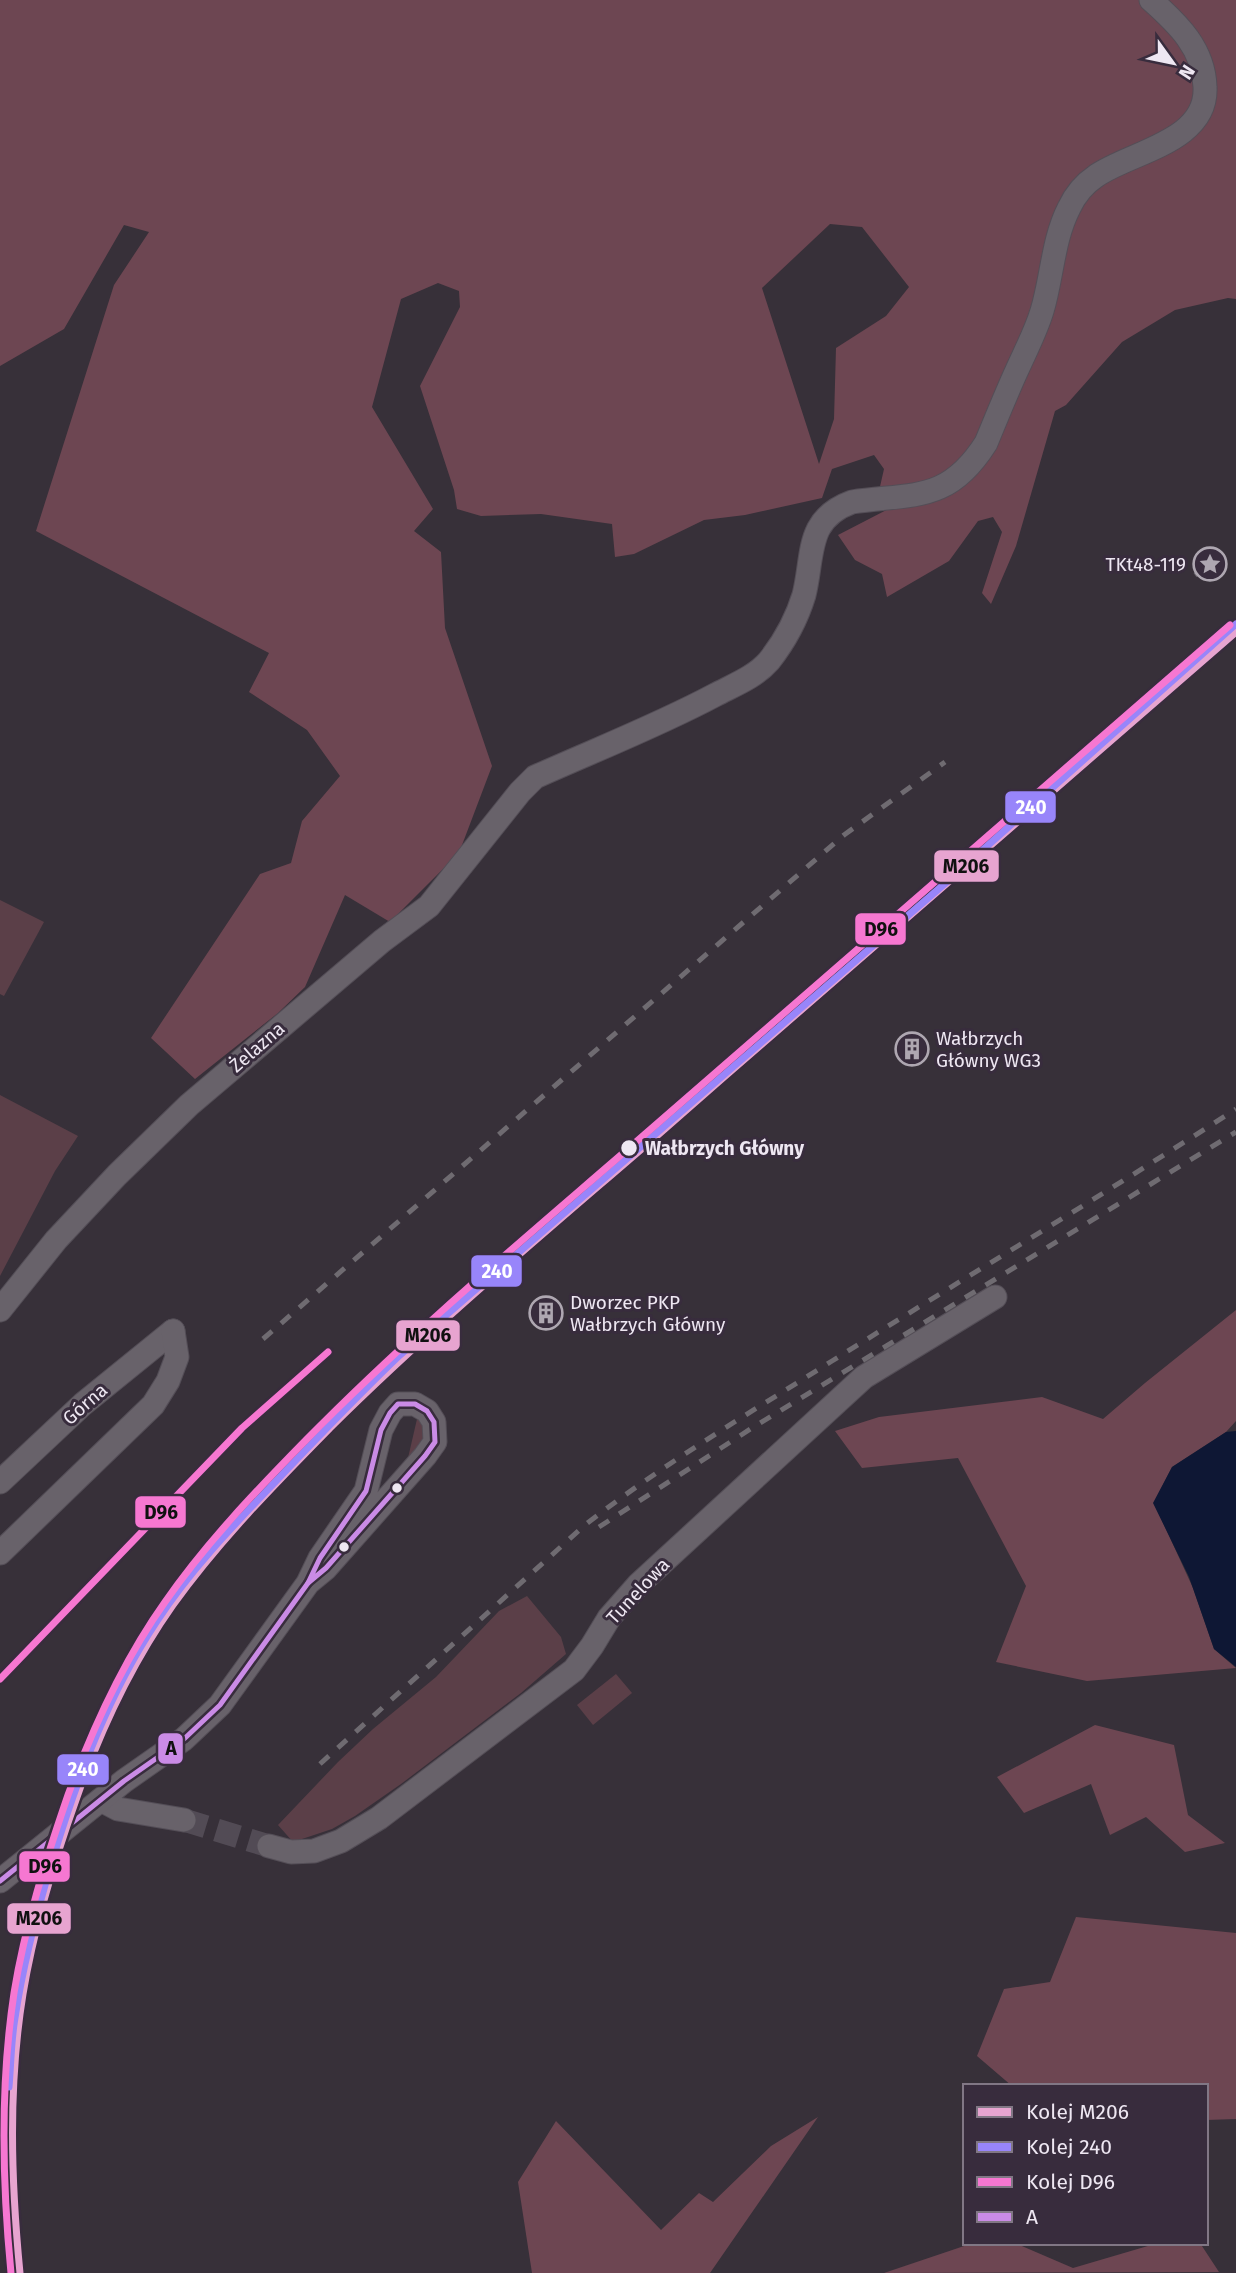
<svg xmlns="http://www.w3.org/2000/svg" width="1236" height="2273" font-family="'Fira Sans',sans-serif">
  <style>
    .green { fill: #5b3f48 }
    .forest { fill: #6d4652; fill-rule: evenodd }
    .water { fill: #0e1734 }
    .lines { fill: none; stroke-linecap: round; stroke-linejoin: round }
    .minor-tunnel { stroke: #524b55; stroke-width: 23; stroke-dasharray: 23 11; stroke-linecap: butt }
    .minor-casing { stroke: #544e57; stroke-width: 25 }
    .minor { stroke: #68626a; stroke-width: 23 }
    .rail { stroke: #6f6b71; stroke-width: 5; stroke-dasharray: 12 12; stroke-linecap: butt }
    .bus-1-casing { stroke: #382c3d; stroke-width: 10 }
    .bus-1 { stroke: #ca8be6; stroke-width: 5 }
    .rail-1-casing { stroke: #382c3d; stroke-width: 12 }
    .rail-2-casing { stroke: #382c3d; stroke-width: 12 }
    .rail-3-casing { stroke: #382c3d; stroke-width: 12 }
    .rail-1 { stroke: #e7a4d0; stroke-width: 7 }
    .rail-2 { stroke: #9885fa; stroke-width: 7 }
    .rail-3 { stroke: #f677d1; stroke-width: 7 }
    .stop-dot { fill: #eee7f2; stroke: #382c3d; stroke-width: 2.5 }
    .labels { text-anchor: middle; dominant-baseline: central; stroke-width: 6; stroke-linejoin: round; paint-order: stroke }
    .poi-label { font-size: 19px; fill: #eee7f2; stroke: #382c3d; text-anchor: start }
    .street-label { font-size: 19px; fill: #eee7f2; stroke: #382c3d }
    .stop-label { font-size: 19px; font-weight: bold; fill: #eee7f2; stroke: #382c3d; text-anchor: start }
    .line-badge { stroke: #382c3d; stroke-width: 2.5 }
    .badge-label { font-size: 19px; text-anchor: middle; font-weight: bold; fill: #fff }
    .pale-badge-label { font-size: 19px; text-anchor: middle; font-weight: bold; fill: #111 }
  </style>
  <rect width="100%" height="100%" fill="#373039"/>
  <!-- green -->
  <g class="green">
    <polygon points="0,900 44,922 4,996 0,994"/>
    <polygon points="0,1095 78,1136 55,1171 0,1276"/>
    <polygon points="417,1419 422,1423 426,1435 405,1471"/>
    <polygon points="527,1596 561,1637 566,1654 521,1693 401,1784 355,1816 332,1829 293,1842 278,1825 338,1762 373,1729 436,1677 499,1611"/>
    <polygon points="616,1674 632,1693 593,1725 577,1705"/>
  </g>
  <!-- forest -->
  <g class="forest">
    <path d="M 0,0 L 1236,0 L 1236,299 L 1228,298 L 1175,310 L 1122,342 L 1066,405 L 1055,411 L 1016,546 L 991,604 L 982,593 L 1002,532 L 993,517 L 978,521 L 949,561 L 887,597 L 882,574 L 855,560 L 838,535 L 898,504 L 935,502 L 928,485 L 879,491 L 884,469 L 874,455 L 832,469 L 822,498 L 745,515 L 704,520 L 634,554 L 615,557 L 612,524 L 541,514 L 481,516 L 457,509 L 454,490 L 420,386 L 460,307 L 459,291 L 438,283 L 401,299 L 372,407 L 433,509 L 414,531 L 441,552 L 445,628 L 492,766 L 459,853 L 390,922 L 345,895 L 305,987 L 278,1013 L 195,1079 L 151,1038 L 260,874 L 291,863 L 302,821 L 340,776 L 307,730 L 249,692 L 269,653 L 36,531 L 114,285 L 149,232 L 124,225 L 64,329 L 0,366 ZM 830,224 L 862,227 L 909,287 L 886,316 L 836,348 L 834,419 L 819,464 L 762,288 Z"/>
    <polygon points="1236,1310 1236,1421 1226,1432 1172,1467 1154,1503 1193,1588 1214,1649 1236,1668 1087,1681 996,1662 1026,1586 958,1458 862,1468 835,1431 879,1417 1042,1397 1103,1419 1145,1383"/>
    <polygon points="1095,1725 1174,1745 1188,1815 1225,1843 1185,1852 1146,1817 1110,1835 1091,1784 1024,1813 997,1777"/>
    <polygon points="1076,1917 1236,1933 1236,2119 1206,2120 1206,2086 1012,2086 977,2056 1004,1989 1050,1982"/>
    <polygon points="818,2117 710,2273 532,2273 518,2182 556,2121 661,2230 699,2193 713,2202 771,2146"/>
    <polygon points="973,2243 1015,2243 1073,2268 1158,2243 1200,2243 1219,2272 884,2273"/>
  </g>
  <!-- water -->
  <polygon class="water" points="1236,1431 1236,1667 1214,1649 1189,1577 1153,1503 1172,1467 1226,1432"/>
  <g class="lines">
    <!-- minor-tunnel -->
    <polyline class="minor-tunnel" points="184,1820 269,1846"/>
    <defs>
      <g id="minor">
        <path d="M 0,1310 L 56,1240 L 117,1175 L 189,1105 L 382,941 L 429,906 L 520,792 L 535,777 C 595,750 657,726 715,695 C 734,685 755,677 769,661 C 784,642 797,618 804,595 C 814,555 805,519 852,502 C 914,493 948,503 986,443 C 996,419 1006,394 1017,370 C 1026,350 1036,331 1042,311 C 1052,278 1053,239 1069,208 C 1075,195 1084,184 1096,176 C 1130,152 1208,142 1205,87 C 1204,49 1178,24 1151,0"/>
        <polyline points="0,1482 83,1404 173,1331"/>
        <polyline points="0,1553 153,1405 168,1381 177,1357 173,1331"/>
        <polyline points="101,1800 118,1809 184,1820"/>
        <polyline points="269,1846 291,1852 314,1851 341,1841 379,1818 574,1670 592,1646 609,1618 638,1585 864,1377 995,1297"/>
        <polyline points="0,1881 124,1781 184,1739 220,1705 308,1583 320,1558 366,1491 381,1430 390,1413 398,1404 415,1404 427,1411 434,1422 435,1442 425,1456 326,1568 309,1582"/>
      </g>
    </defs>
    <!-- minor casing -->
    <use href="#minor" class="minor-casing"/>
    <!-- minor -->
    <use href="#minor" class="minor"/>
    <!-- rail -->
    <g class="rail">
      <polyline points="1195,575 1227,552"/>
      <polyline points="263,1339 844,835 945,762"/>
      <polyline points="599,1527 752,1428 1236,1132"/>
      <path d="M 320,1764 L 585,1525 C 663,1464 748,1414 832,1361 C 966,1277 1103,1195 1236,1109"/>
    </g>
    <defs>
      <g id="bus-1">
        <polygon points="398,1404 415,1404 427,1411 434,1422 435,1442 425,1456 326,1568 308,1583 320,1558 366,1491 381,1430 390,1413"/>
        <polyline points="0,1881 124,1781 184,1739 220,1705 308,1583"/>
      </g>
    </defs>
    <!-- bus-1 casing -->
    <use href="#bus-1" class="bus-1-casing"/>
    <!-- bus-1 -->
    <use href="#bus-1" class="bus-1"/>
    <defs>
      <path id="rail-1" d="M 20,2273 C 11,2180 8,2086 23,1994 C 34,1927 54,1861 77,1797 C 101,1729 132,1663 173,1605 C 219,1541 275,1484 330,1428 C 435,1324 548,1230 659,1134 C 851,966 1044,799 1236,632"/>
      <path id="rail-2" d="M 9,2087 C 11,2064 11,2041 15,2018 C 23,1964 37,1911 53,1858 C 78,1776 109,1693 157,1621 C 191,1569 234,1525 277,1480 C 317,1438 357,1396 400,1355 L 949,880 L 1236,624"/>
      <g id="rail-3">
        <polyline points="0,1679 242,1428 328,1352"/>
        <path d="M 11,2273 C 2,2180 0,2085 14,1993 C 25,1925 46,1859 68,1795 C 93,1727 123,1661 165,1602 C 206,1543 256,1491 306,1440 C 415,1329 535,1230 651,1129 C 844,961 1037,793 1230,625"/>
      </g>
    </defs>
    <!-- rail-1 casing -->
    <use href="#rail-1" class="rail-1-casing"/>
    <!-- rail-2 casing -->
    <use href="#rail-2" class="rail-2-casing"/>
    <!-- rail-3 casing -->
    <use href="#rail-3" class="rail-3-casing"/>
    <!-- rail-1 -->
    <use href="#rail-1" class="rail-1"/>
    <!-- rail-2 -->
    <use href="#rail-2" class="rail-2"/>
    <!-- rail-3 -->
    <use href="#rail-3" class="rail-3"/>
  </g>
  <!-- icons -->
  <defs>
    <symbol id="sight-ring" viewBox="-11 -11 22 22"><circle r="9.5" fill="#382c3d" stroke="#aea7b1" stroke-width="1.5"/><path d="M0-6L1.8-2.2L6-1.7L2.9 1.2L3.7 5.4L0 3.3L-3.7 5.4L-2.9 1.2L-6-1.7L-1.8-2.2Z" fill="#aea7b1"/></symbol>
    <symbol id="building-ring" viewBox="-11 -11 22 22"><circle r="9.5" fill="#382c3d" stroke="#aea7b1" stroke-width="1.5"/><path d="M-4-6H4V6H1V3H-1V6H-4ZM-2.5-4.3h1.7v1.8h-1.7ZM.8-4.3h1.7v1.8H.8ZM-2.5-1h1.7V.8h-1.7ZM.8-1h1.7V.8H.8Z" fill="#aea7b1"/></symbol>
  </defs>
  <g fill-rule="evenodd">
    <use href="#sight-ring" x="1191" y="545" width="38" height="38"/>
    <use href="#building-ring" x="893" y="1030" width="38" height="38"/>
    <use href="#building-ring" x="527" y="1294" width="38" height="38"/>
  </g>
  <!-- markers -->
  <g class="stop-dot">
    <circle cx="629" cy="1148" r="9"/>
    <circle cx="397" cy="1488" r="6"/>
    <circle cx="344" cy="1547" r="6"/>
  </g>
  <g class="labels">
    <!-- poi labels -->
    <g class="poi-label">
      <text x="1186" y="564" text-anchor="end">TKt48-119</text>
      <text x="936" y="1038">Wałbrzych<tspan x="936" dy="22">Główny WG3</tspan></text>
      <text x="570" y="1302">Dworzec PKP<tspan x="570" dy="22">Wałbrzych Główny</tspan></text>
    </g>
    <!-- street labels -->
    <g class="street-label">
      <text transform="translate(257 1047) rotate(-41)">Żelazna</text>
      <text transform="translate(85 1404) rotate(-41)">Górna</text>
      <text transform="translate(638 1591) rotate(-47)">Tunelowa</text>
    </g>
    <!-- stop labels -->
    <g class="stop-label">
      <text x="645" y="1148">Wałbrzych Główny</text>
    </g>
  </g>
  <g class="line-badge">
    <rect x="1004" y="790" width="53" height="34" rx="7" fill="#9885fa"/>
    <rect x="933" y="849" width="67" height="34" rx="7" fill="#e7a4d0"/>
    <rect x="854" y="912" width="53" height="34" rx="7" fill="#f677d1"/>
    <rect x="470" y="1254" width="53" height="34" rx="7" fill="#9885fa"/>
    <rect x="395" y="1319" width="66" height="33" rx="7" fill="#e7a4d0"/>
    <rect x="134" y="1495" width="53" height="34" rx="7" fill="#f677d1"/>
    <rect x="157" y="1732" width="27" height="33" rx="7" fill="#ca8be6"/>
    <rect x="56" y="1753" width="54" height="33" rx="7" fill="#9885fa"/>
    <rect x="18" y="1850" width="53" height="33" rx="7" fill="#f677d1"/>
    <rect x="6" y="1902" width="66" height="33" rx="7" fill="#e7a4d0"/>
  </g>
  <g class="badge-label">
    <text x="1031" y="814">240</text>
    <text x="497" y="1278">240</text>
    <text x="83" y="1776">240</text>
  </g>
  <g class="pale-badge-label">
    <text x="966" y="873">M206</text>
    <text x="881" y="936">D96</text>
    <text x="428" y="1342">M206</text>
    <text x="161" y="1519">D96</text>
    <text x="171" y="1755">A</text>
    <text x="45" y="1873">D96</text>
    <text x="39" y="1925">M206</text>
  </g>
  <!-- legend -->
  <rect x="963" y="2084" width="245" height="161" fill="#382c3d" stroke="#817785" stroke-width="2"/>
  <rect x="977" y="2107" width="35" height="10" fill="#e7a4d0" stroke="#817785" stroke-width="2"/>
  <text x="1026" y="2119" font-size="21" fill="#eee7f2">Kolej M206</text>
  <rect x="977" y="2142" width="35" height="10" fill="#9885fa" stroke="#817785" stroke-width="2"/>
  <text x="1026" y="2154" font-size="21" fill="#eee7f2">Kolej 240</text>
  <rect x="977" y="2177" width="35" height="10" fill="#f677d1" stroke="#817785" stroke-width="2"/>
  <text x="1026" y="2189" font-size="21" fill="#eee7f2">Kolej D96</text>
  <rect x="977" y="2212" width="35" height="10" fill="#ca8be6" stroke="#817785" stroke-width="2"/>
  <text x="1026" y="2224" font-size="21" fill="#eee7f2">A</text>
  <!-- north arrow -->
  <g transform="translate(1173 63) rotate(123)" stroke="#382c3d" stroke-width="5" paint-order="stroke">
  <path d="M0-5L12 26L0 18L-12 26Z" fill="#eee7f2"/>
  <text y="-10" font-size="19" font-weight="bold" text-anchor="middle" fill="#eee7f2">N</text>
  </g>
</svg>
